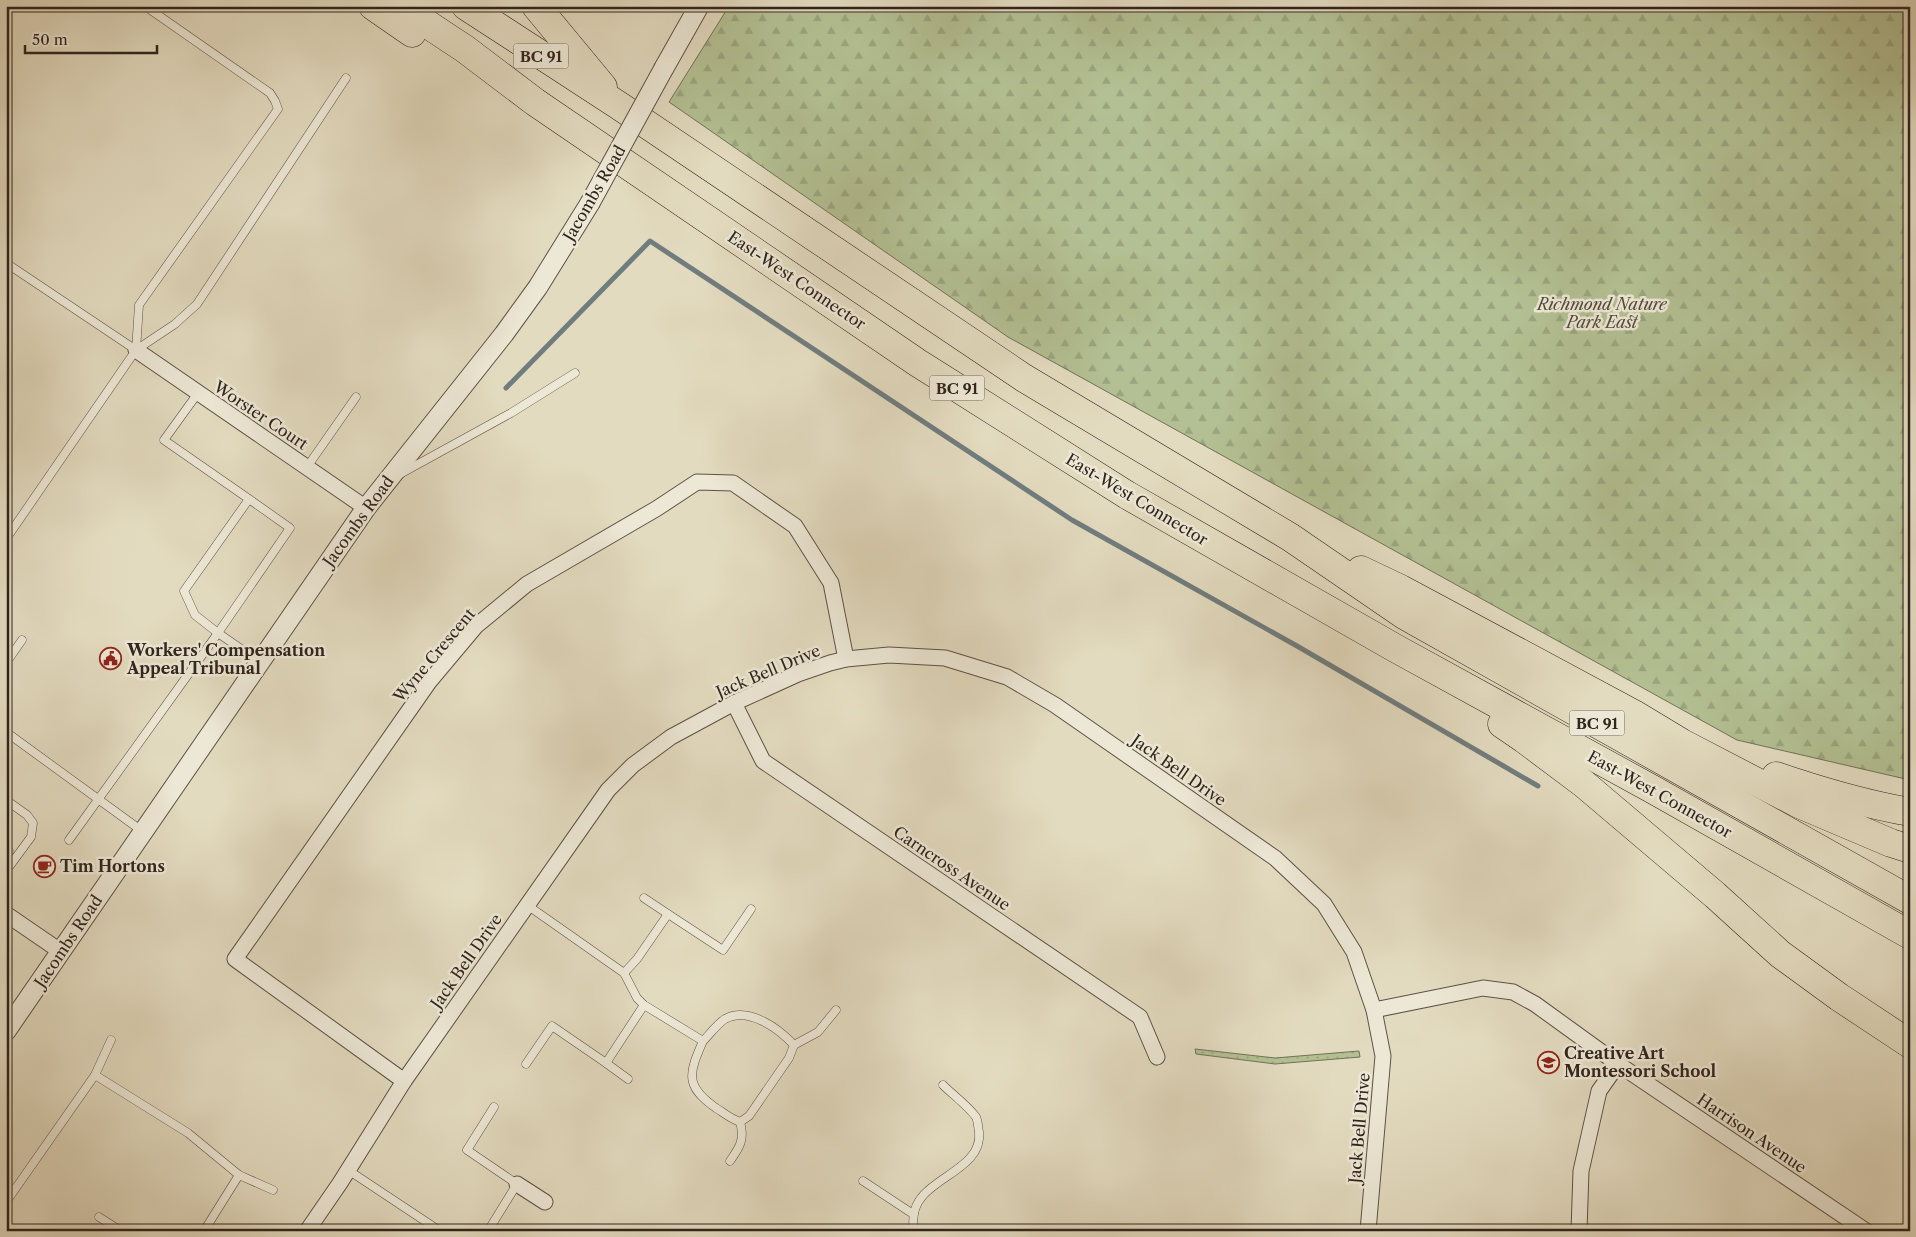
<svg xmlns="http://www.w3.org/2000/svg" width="1916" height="1237" font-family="'Libre Caslon Text',serif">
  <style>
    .grass { fill: url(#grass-dots); stroke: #727258 }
    .forest { fill: url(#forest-firs); stroke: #727258 }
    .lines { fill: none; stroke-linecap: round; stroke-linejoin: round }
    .stream { stroke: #707d7e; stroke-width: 5 }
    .service-casing { stroke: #5d5246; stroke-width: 9 }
    .minor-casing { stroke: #5d5246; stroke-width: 17 }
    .tertiary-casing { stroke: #5d5246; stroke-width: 21 }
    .motorway-casing { stroke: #30241d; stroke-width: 29 }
    .service { stroke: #ede8d6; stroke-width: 8 }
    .minor { stroke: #ede8d6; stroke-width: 15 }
    .tertiary { stroke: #ede8d6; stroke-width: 19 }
    .motorway { stroke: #e3dbc0; stroke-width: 28 }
    .tertiary-bridge-casing { stroke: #5d5246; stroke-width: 21; stroke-linecap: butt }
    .tertiary-bridge { stroke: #ede8d6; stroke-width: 19 }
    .labels { text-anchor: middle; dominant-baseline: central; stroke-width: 5; stroke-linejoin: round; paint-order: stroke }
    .shield { fill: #ede8d6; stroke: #695f54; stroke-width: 1 }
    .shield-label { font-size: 15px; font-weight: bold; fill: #30241d }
    .street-label { font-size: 16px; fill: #30241d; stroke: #ede8d6 }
    .park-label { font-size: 16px; font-style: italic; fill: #514b3a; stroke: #ede8d6 }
    .poi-label { font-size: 16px; font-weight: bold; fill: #30241d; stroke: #ede8d6; text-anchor: start }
  </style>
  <defs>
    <pattern id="grass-dots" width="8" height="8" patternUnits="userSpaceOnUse" patternTransform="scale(1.25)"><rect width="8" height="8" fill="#b3c093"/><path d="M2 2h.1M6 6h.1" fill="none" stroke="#9aa57e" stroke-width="1.8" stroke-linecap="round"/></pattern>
    <pattern id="forest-firs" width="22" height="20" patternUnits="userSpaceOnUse" patternTransform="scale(1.25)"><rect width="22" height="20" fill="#b3c093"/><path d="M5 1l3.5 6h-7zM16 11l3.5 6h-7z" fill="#9aa57e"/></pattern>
  </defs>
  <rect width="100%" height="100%" fill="#e3dbc0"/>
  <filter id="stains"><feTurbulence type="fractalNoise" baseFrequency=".004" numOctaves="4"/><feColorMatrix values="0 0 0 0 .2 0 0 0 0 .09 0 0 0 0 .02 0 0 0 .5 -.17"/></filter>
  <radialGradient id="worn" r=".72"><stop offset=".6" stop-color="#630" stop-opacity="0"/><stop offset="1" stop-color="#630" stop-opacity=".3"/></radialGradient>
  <!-- grass -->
  <polygon class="grass" points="1195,1049 1275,1058 1359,1051 1360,1057 1275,1064 1196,1054"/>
  <!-- forest -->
  <polygon class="forest" points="729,6 1910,6 1910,780 1737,740 1008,337 669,102"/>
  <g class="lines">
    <!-- stream -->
    <polyline class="stream" points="506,388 650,241 1072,520 1297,646 1538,786"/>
    <defs>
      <g id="service">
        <polyline points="6,263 136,350"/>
        <polyline points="136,350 139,305 278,109 275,101 270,93 145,6"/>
        <polyline points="198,393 164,440 249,499 184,591 195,615 218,633 290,528 249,499"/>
        <polyline points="307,467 356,397"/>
        <polyline points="400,474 511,413 575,373"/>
        <polyline points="6,539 136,350 175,324 197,304 346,78"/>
        <polyline points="6,663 22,640"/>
        <polyline points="6,732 142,831"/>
        <polyline points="6,800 27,815 33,823 31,837 6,871"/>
        <polyline points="69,840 218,633 260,662"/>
        <polyline points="6,849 9,851"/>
        <polyline points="644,898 668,914"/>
        <path d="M 527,905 L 624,973 L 637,998 L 644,1005 L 703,1041 C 710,1034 717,1024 725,1019 C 749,1006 779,1029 794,1045 L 789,1058 L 749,1116 L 740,1122 C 731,1119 724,1113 716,1108 C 684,1086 689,1073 703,1041"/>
        <polyline points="624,973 637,959 668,914 723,950 751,909"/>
        <polyline points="794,1045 818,1032 836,1010"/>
        <polyline points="606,1063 628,1079"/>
        <polyline points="526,1064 552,1026 606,1063 644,1005"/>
        <polyline points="95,1075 188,1133 239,1175 204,1231"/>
        <path d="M 730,1161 C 740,1147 745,1139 740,1122"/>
        <polyline points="348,1170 440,1231"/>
        <polyline points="239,1175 273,1190"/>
        <polyline points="863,1181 913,1214"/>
        <polyline points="6,1202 95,1075 111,1040"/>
        <polyline points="99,1217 121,1231"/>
        <polyline points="488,1231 517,1184 467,1150 494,1107"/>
        <path d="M 913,1231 C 913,1219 913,1208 921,1198 C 937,1176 983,1165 979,1132 C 978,1127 978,1121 976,1117 C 967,1105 953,1095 943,1085"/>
      </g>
      <g id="minor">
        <polyline points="136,350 366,508"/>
        <polyline points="734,703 763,761 1140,1017 1157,1057"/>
        <polyline points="6,914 60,951"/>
        <polyline points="1374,1010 1483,988 1513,992 1535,1004 1618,1064 1866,1231"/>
        <polyline points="404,1081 235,959 429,682 476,626 527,584 656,509 697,482 733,483 795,526 831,583 846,659"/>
        <polyline points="517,1184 545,1202"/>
        <polyline points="307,1231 340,1183 404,1081 608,790 633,765 671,737 734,703 798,674 830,663 846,659 889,655 945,658 1007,677 1055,705 1275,858 1324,904 1354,952 1374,1010 1383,1056 1368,1231"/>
        <polyline points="1579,1231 1581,1171 1599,1091 1618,1064"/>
      </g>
      <g id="tertiary">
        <polyline points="664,68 699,6"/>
        <polyline points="6,1031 366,508 504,334 538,287 590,203"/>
      </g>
      <g id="motorway">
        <polyline points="373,6 412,33"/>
        <polyline points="400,6 465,49 535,102 918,363 1127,495 1395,648 1652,789 1910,935"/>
        <polyline points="466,6 618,105 1024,378 1290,537 1404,615 1910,900"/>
        <polyline points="536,6 603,87"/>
        <polyline points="1361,570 1401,589 1634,714 1682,743 1799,804 1891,843 1910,849"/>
        <polyline points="1502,724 1524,739 1584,784 1715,895 1780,954 1839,997 1910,1044"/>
        <path d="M 1776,776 C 1820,791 1864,804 1910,812"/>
      </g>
    </defs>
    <!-- service casing -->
    <use href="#service" class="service-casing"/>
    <!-- minor casing -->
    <use href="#minor" class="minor-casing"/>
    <!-- tertiary casing -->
    <use href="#tertiary" class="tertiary-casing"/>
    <!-- motorway casing -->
    <use href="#motorway" class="motorway-casing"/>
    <!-- service -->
    <use href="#service" class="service"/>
    <!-- minor -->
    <use href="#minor" class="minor"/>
    <!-- tertiary -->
    <use href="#tertiary" class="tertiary"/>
    <!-- motorway -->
    <use href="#motorway" class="motorway"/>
    <defs>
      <polyline id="tertiary-bridge" points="590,203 664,68"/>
    </defs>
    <!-- tertiary-bridge casing -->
    <use href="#tertiary-bridge" class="tertiary-bridge-casing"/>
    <!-- tertiary-bridge -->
    <use href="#tertiary-bridge" class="tertiary-bridge"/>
  </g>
  <!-- icons -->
  <defs>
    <symbol id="civic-ring" viewBox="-11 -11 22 22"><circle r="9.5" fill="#ede8d6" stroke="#8f2418" stroke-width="1.5"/><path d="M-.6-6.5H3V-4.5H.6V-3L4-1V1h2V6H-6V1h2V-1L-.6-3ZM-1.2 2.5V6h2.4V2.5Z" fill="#8f2418"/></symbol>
    <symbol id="cafe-ring" viewBox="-11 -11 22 22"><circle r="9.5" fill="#ede8d6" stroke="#8f2418" stroke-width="1.5"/><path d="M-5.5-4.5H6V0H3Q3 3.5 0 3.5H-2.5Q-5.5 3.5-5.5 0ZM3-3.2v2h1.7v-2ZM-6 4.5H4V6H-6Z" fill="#8f2418"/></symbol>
    <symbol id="school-ring" viewBox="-11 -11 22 22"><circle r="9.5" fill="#ede8d6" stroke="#8f2418" stroke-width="1.5"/><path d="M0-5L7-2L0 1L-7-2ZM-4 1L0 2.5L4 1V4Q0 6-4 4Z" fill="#8f2418"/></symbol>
  </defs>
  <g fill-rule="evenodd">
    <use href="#civic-ring" x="98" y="646" width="25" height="25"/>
    <use href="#cafe-ring" x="32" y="854" width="25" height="25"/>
    <use href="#school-ring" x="1536" y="1050" width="25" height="25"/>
  </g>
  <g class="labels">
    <!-- shield labels -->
    <g class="shield">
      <rect x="513.5" y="43.5" width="55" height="25" rx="4"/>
      <rect x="929.5" y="375.5" width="55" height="25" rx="4"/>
      <rect x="1569.5" y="710.5" width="55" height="25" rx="4"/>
    </g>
    <g class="shield-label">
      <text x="541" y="56">BC 91</text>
      <text x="957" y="388">BC 91</text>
      <text x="1597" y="723">BC 91</text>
    </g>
    <!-- street labels -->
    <g class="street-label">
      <text transform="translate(594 193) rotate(-60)">Jacombs Road</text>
      <text transform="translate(797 280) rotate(34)">East-West Connector</text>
      <text transform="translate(261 415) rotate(34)">Worster Court</text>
      <text transform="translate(1137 499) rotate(31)">East-West Connector</text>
      <text transform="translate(358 521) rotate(-54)">Jacombs Road</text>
      <text transform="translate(434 655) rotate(-50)">Wyne Crescent</text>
      <text transform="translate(768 671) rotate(-23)">Jack Bell Drive</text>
      <text transform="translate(1179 770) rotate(35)">Jack Bell Drive</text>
      <text transform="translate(1660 794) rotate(29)">East-West Connector</text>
      <text transform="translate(952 868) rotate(34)">Carncross Avenue</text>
      <text transform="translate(68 941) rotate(-56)">Jacombs Road</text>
      <text transform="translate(466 961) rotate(-55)">Jack Bell Drive</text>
      <text transform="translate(1359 1128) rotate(-85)">Jack Bell Drive</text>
      <text transform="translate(1752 1133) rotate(34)">Harrison Avenue</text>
    </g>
    <!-- park labels -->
    <g class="park-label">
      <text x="1602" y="304">Richmond Nature<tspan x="1602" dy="18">Park East</tspan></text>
    </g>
    <!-- poi labels -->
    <g class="poi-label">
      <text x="127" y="650">Workers' Compensation<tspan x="127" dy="18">Appeal Tribunal</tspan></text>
      <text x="60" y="866">Tim Hortons</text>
      <text x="1564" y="1053">Creative Art<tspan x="1564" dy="18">Montessori School</tspan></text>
    </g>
  </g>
  <!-- margin -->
  <rect width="1916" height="1237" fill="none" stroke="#e3dbc0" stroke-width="25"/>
  <rect x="8" y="8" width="1901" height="1222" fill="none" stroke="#30241d" stroke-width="2.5"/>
  <rect x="12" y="12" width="1891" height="1212" fill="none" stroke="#30241d"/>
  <!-- scale -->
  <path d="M25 45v8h132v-8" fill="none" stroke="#30241d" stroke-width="2.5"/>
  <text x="32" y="45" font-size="15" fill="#30241d" stroke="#ede8d6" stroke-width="4" paint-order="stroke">50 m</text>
  <rect width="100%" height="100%" filter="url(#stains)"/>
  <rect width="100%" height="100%" fill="url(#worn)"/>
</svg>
